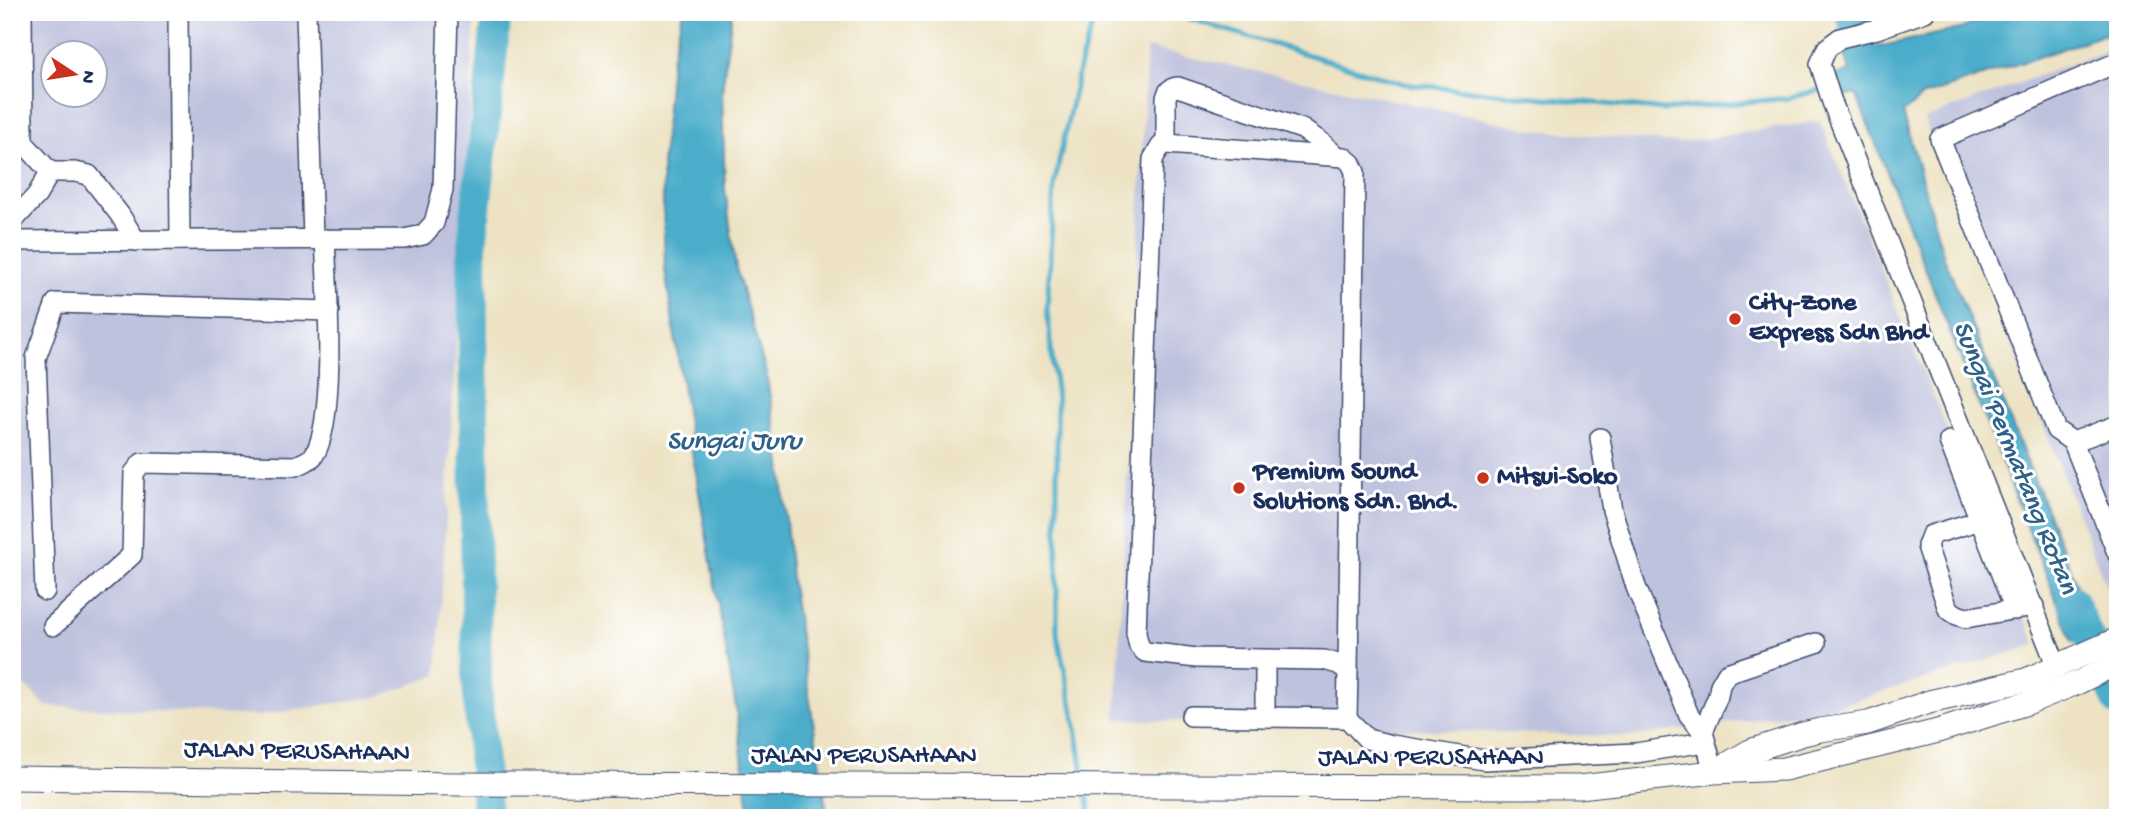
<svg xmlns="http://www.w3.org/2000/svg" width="2130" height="830" font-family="'Gochi Hand',sans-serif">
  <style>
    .industrial { fill: #bfc2dd; fill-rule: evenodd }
    .water { fill: #4badca; stroke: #336e94; stroke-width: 2 }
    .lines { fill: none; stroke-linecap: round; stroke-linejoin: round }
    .stream { stroke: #4badca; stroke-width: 5 }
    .river { stroke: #4badca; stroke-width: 30 }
    .minor-casing { stroke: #3a4a6d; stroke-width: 22 }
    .major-casing { stroke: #3a4a6d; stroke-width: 25 }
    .minor { stroke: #fff; stroke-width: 19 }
    .major { stroke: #fff; stroke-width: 23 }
    .poi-dot { fill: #c8321e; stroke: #fff; stroke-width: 2.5 }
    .labels { text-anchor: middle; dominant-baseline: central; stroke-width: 6; stroke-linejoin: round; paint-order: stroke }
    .poi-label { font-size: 26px; font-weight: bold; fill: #1b2f5e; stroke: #fff; text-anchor: start }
    .street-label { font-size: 26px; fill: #1b2f5e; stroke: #fff }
    .water-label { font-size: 28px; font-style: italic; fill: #2e6189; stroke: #fff }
  </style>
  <rect width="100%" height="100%" fill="#fff"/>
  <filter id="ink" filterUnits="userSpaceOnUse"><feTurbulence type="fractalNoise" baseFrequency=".0143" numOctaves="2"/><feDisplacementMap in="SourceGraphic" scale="14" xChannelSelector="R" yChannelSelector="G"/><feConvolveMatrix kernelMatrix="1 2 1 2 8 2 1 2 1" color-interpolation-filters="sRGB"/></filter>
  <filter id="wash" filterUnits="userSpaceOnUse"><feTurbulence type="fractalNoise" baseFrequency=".00686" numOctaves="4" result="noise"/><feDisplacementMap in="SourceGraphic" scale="28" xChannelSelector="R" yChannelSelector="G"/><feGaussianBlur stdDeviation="1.57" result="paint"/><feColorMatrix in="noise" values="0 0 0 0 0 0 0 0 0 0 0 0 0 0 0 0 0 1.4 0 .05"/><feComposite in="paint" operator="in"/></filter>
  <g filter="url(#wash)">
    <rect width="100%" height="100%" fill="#ede3c4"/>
    <!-- industrial -->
    <g class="industrial">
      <path d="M 12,12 L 475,12 L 437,675 L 380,696 L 257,716 L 46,706 L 20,681 L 12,680 ZM 52,52 L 94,52 L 94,94 L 52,94 Z"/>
      <polygon points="2118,46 2118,617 1924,119"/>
      <polygon points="1147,48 1535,130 1678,143 1820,121 2036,645 1823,710 1629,737 1116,719"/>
    </g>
    <!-- water -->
    <g class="water">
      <polygon points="683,12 732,12 722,91 725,190 736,268 766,373 781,464 791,578 828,818 750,818 736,708 693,458 665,270 662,164 671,60"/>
      <polygon points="2001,12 2118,12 2118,30 1923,96 1903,113 1944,257 2096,632 2073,642 1856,94 1841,98 1835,76 1850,71 1845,54 1960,29"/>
    </g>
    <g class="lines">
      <!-- stream -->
      <g class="stream">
        <polyline points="1167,12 1405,84 1665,110 1789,98 1823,89"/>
        <polyline points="1084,780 1074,715 1057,634 1057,401 1047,310 1054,185 1080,64 1095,17 1104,12"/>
        <polyline points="1087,793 1091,818"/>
      </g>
      <!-- river -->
      <g class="river">
        <polyline points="1850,12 1873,87"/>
        <polyline points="2072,600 2118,702"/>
        <polyline points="487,818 477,683 472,246 497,12"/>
      </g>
    </g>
  </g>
  <g filter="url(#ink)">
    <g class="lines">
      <defs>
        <g id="minor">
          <polyline points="22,12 23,142 50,172"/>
          <polyline points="178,12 180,240"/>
          <polyline points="306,12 313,239"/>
          <polyline points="1925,12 1877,29 1840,38 1827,48 1820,64 1832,102 2057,667"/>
          <polyline points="2118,62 1940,139 2056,430 2073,442 2118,555"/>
          <path d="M 1166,144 L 1166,98 C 1168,90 1170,88 1178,87 L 1302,129 L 1321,142 L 1336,156"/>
          <polyline points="12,222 37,195 50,172 75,172 89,175 120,215 136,241"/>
          <polyline points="12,241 404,239 423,235 434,223 443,189 448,12"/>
          <polyline points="1600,438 1612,510 1636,587 1689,715 1703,732 1714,772"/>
          <polyline points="1949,441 2015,610"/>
          <polyline points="2073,442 2118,425"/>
          <polyline points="1981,520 1931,535 1927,546 1948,609 1957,615 1966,618 2034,606"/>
          <polyline points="45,591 36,358 56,303 329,311"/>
          <path d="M 53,626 L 132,555 L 134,473 L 142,463 L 296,466 C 302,463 311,460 314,455 C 337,420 327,284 325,239"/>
          <polyline points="1265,660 1265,717"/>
          <polyline points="1348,671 1355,172 1351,163 1344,157 1166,144 1161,146 1153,159 1136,633 1139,646 1145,652 1197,658 1324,660 1338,664 1348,671 1347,718 1367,739 1392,745 1484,760 1636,753 1705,742"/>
          <polyline points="1191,716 1347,718"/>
          <polyline points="1703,732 1718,696 1720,685 1727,673 1816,643"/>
        </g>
        <g id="major">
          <polyline points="1717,770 1750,751 1803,734 1820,730 1868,723 1929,702 2026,680 2118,639"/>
          <polyline points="12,778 456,784 1579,787 1714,772 1784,769 1938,731 2027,703 2079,682 2118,663"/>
        </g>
      </defs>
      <!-- minor casing -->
      <use href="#minor" class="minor-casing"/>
      <!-- major casing -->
      <use href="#major" class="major-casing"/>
      <!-- minor -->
      <use href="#minor" class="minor"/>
      <!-- major -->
      <use href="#major" class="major"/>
    </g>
  </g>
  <!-- markers -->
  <g class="poi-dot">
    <circle cx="1735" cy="319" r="7"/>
    <circle cx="1483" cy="478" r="7"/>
    <circle cx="1239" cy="488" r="7"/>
  </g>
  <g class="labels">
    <!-- poi labels -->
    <g class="poi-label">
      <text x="1749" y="304">City-Zone<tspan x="1749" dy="30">Express Sdn Bhd</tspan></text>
      <text x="1253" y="473">Premium Sound<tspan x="1253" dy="30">Solutions Sdn. Bhd.</tspan></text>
      <text x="1497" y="478">Mitsui-Soko</text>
    </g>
    <!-- street labels -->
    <g class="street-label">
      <text transform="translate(297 753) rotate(1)">JALAN PERUSAHAAN</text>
      <text x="864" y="757">JALAN PERUSAHAAN</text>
      <text x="1431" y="759">JALAN PERUSAHAAN</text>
    </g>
    <!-- water labels -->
    <g class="water-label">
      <text x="734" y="442">Sungai Juru</text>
      <text transform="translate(2014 458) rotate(68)">Sungai Permatang Rotan</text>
    </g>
  </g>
  <!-- margin -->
  <rect width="2130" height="830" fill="none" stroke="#fff" stroke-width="42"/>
  <!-- north arrow -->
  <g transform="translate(74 74) rotate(102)"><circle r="33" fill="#ffffff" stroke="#a4acbf" stroke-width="2"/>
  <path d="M0-5L12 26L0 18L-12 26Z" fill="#c8321e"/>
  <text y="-10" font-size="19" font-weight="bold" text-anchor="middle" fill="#1b2f5e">N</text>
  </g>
</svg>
